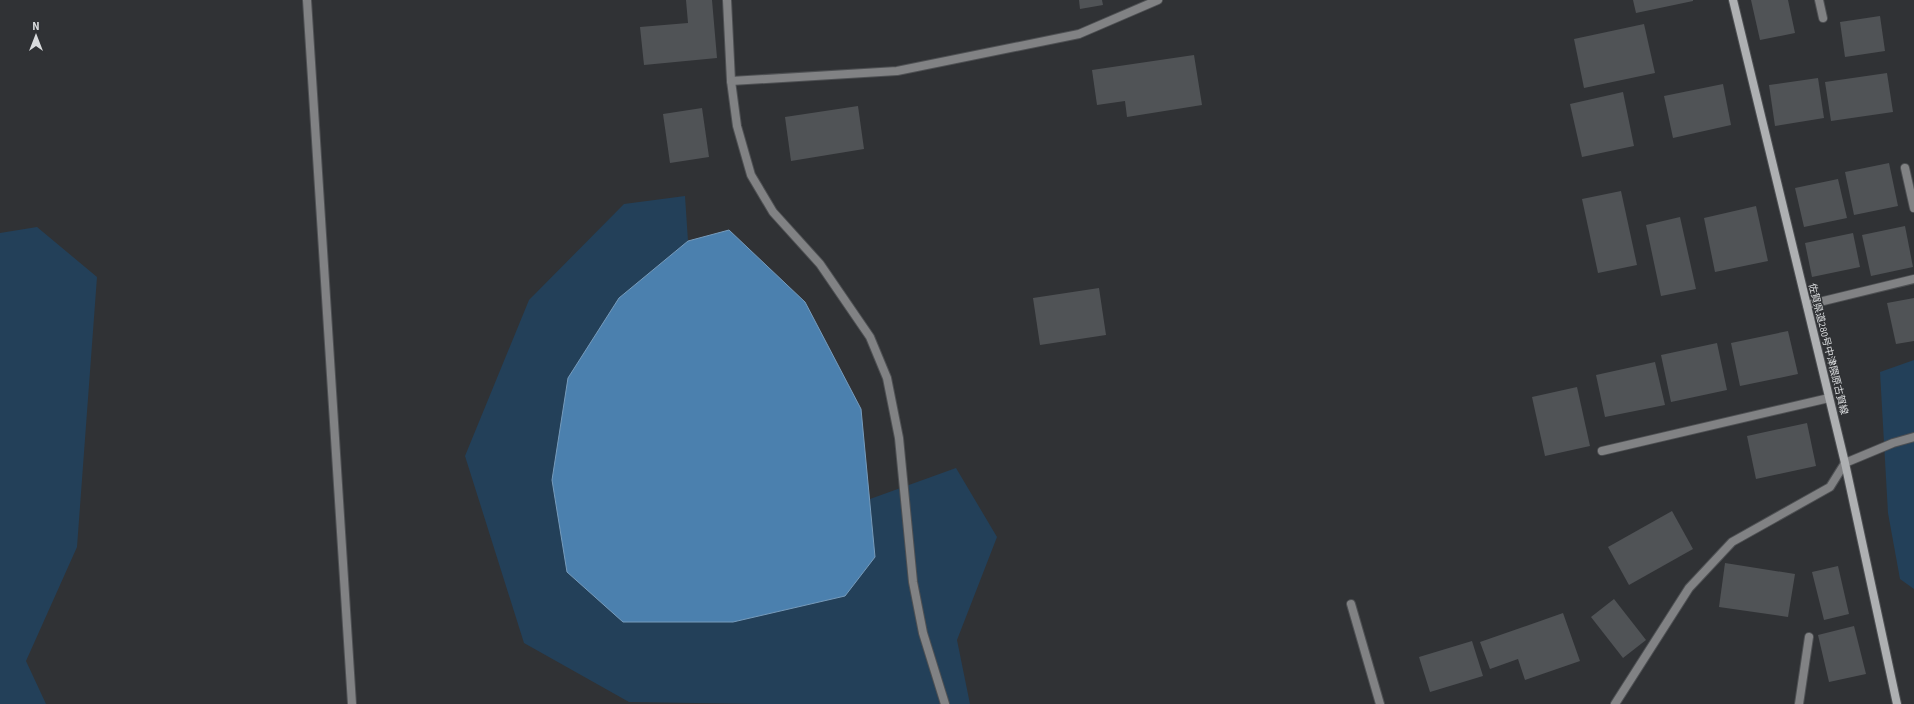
<svg xmlns="http://www.w3.org/2000/svg" width="1914" height="704" font-family="'Source Sans 3','Noto Sans JP',sans-serif">
  <style>
    .green { fill: #234059 }
    .water { fill: #4b80ae; stroke: #769bbc }
    .building { fill: #505356 }
    .lines { fill: none; stroke-linecap: round; stroke-linejoin: round }
    .minor-casing { stroke: #4e5053; stroke-width: 10 }
    .secondary-casing { stroke: #4e5053; stroke-width: 10 }
    .minor { stroke: #818284; stroke-width: 8 }
    .secondary { stroke: #aeb0b2; stroke-width: 8 }
    .labels { text-anchor: middle; dominant-baseline: central; stroke-width: 3; stroke-linejoin: round; paint-order: stroke }
    .street-label { font-size: 10px; fill: #d9dbdd; stroke: #303235 }
  </style>
  <rect width="100%" height="100%" fill="#303235"/>
  <!-- green -->
  <g class="green">
    <polygon points="685,196 688,241 619,298 733,622 845,596 875,557 870,499 956,468 997,537 957,640 970,704 760,704 629,702 524,643 465,456 529,300 624,204"/>
    <polygon points="37,227 97,277 77,547 26,661 46,704 0,704 0,233"/>
    <polygon points="1914,360 1914,589 1900,579 1888,513 1880,372"/>
  </g>
  <!-- water -->
  <polygon class="water" points="729,230 805,302 861,409 875,557 845,596 733,622 623,622 567,572 552,480 568,378 619,298 688,241"/>
  <!-- building -->
  <g class="building">
    <polygon points="686,0 712,0 717,58 644,65 640,27 688,23"/>
    <polygon points="1079,0 1102,0 1103,5 1080,9"/>
    <polygon points="1633,0 1693,0 1693,1 1636,13"/>
    <polygon points="1751,0 1788,0 1795,33 1760,40"/>
    <polygon points="1880,16 1885,51 1845,57 1840,22"/>
    <polygon points="1644,24 1655,73 1584,88 1574,39"/>
    <polygon points="1194,55 1202,105 1127,117 1125,101 1097,105 1092,70"/>
    <polygon points="1887,73 1893,112 1831,121 1825,82"/>
    <polygon points="1818,78 1824,118 1775,126 1769,85"/>
    <polygon points="1723,84 1731,125 1673,138 1664,96"/>
    <polygon points="1623,92 1634,146 1582,157 1570,104"/>
    <polygon points="858,106 864,149 791,161 785,117"/>
    <polygon points="702,108 709,157 670,163 663,114"/>
    <polygon points="1889,163 1898,206 1854,215 1845,172"/>
    <polygon points="1838,179 1847,218 1804,227 1795,188"/>
    <polygon points="1621,191 1637,265 1598,273 1582,199"/>
    <polygon points="1756,206 1768,261 1715,272 1704,218"/>
    <polygon points="1680,217 1696,289 1661,296 1646,225"/>
    <polygon points="1905,226 1913,267 1871,276 1862,235"/>
    <polygon points="1853,233 1860,267 1812,277 1805,243"/>
    <polygon points="1099,288 1106,335 1040,345 1033,298"/>
    <polygon points="1914,298 1914,341 1896,344 1887,303"/>
    <polygon points="1788,331 1798,374 1740,386 1731,343"/>
    <polygon points="1717,343 1727,390 1671,402 1661,355"/>
    <polygon points="1655,362 1665,405 1605,417 1596,375"/>
    <polygon points="1577,387 1590,446 1545,456 1532,397"/>
    <polygon points="1807,423 1816,466 1756,479 1747,436"/>
    <polygon points="1672,511 1693,549 1629,585 1608,547"/>
    <polygon points="1725,563 1795,574 1788,617 1719,607"/>
    <polygon points="1838,566 1849,614 1824,620 1812,572"/>
    <polygon points="1614,599 1646,640 1623,658 1591,617"/>
    <polygon points="1563,613 1580,661 1525,680 1518,659 1490,669 1480,642"/>
    <polygon points="1854,626 1866,674 1829,682 1818,635"/>
    <polygon points="1472,641 1483,676 1430,692 1419,657"/>
  </g>
  <g class="lines">
    <defs>
      <g id="minor">
        <polyline points="307,0 352,704"/>
        <polyline points="727,0 731,81 737,126 751,175 773,212 820,264 870,337 887,378 899,438 913,582 923,633 945,704"/>
        <polyline points="1819,0 1823,18"/>
        <polyline points="731,81 897,71 1079,34 1158,0"/>
        <polyline points="1905,168 1914,208"/>
        <polyline points="1807,305 1914,279"/>
        <polyline points="1602,451 1829,398"/>
        <polyline points="1351,604 1380,704"/>
        <polyline points="1615,704 1689,588 1732,542 1830,487 1845,463 1893,443 1914,437"/>
        <polyline points="1799,704 1809,637"/>
      </g>
      <polyline id="secondary" points="1733,0 1845,463 1897,704"/>
    </defs>
    <!-- minor casing -->
    <use href="#minor" class="minor-casing"/>
    <!-- secondary casing -->
    <use href="#secondary" class="secondary-casing"/>
    <!-- minor -->
    <use href="#minor" class="minor"/>
    <!-- secondary -->
    <use href="#secondary" class="secondary"/>
  </g>
  <g class="labels">
    <!-- street labels -->
    <g class="street-label">
      <text transform="translate(1828 349) rotate(76)">佐賀県道280号中津隈原古賀線</text>
    </g>
  </g>
  <!-- north arrow -->
  <g transform="translate(36 36)" stroke="#303235" stroke-width="3" paint-order="stroke">
  <path d="M0-3L7 15L0 10L-7 15Z" fill="#d9dbdd"/>
  <text y="-6" font-size="11" font-weight="bold" text-anchor="middle" fill="#d9dbdd">N</text>
  </g>
</svg>
